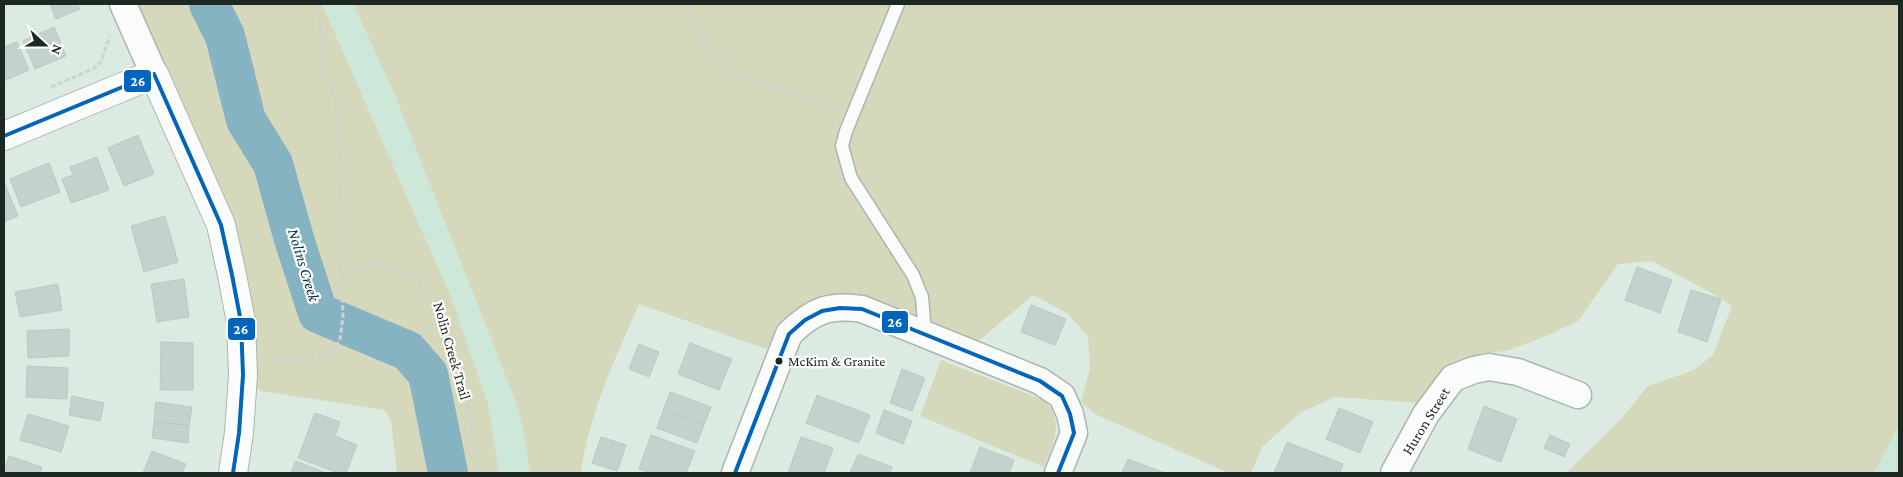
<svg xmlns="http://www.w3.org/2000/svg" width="1903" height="477" font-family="'Crimson Pro',serif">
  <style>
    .built { fill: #cde8d9 }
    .green { fill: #d6d8bc }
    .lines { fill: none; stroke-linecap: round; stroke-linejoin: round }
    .river { stroke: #86b3c1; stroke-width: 40 }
    .building { fill: #c4d2ce; stroke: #bbc8c4 }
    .service-casing { stroke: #aab6af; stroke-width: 15 }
    .minor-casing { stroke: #aab6af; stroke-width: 29 }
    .tertiary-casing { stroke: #aab6af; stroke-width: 30 }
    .path { stroke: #ced2d0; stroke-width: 3; stroke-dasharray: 5 2.5; stroke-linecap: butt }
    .service { stroke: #fafcfb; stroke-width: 12 }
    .minor { stroke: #fafcfb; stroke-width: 26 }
    .tertiary { stroke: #fafcfb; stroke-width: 28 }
    .bus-1-casing { stroke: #fff; stroke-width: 8 }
    .bus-1 { stroke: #0065bd; stroke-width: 4 }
    .bus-dot { fill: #1d2822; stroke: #fff; stroke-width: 2 }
    .labels { text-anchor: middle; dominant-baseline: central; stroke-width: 4.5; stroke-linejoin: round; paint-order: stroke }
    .bus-label { font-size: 14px; fill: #1d2822; stroke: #fff; text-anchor: start }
    .street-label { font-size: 15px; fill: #1d2822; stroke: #fff }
    .water-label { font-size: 16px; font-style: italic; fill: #033a4b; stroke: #fff }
    .line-badge { stroke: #fff; stroke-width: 2 }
    .badge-label { font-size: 14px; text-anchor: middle; font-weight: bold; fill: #fff }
  </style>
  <rect width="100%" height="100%" fill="#dbebe2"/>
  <!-- built -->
  <g class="built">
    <polygon points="322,4 353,4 394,93 516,402 524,433 530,473 499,473 488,404 451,297"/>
    <polygon points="1899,425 1899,473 1874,473 1884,453"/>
  </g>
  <!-- green -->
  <g class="green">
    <polygon points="122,4 322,4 451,297 488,404 499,473 397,473 391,421 385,410 261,391 241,375 218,226"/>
    <path d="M 353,4 L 1899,4 L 1899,425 L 1874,473 L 1566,473 L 1620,420 L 1648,386 L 1694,370 L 1713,355 L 1732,306 L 1715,295 L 1652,261 L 1618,264 L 1578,321 L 1544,337 L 1506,351 L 1482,353 L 1465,361 L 1435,404 L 1334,397 L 1300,413 L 1262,447 L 1251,473 L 1229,473 L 1095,414 L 1081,402 L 1090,369 L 1088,336 L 1067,313 L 1033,295 L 968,350 L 861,306 L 787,334 L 766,349 L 639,304 C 615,359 589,414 581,473 L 530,473 L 524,433 L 516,402 L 394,93 Z"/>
    <path d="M 941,360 L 1044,400 C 1065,422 1054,442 1044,467 L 920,416 Z"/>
  </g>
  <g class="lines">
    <!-- river -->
    <polyline class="river" points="209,4 225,36 246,120 273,164 294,239 318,313 408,351 428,374 448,473"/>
  </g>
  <!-- building -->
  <g class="building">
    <polygon points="50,4 77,4 80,9 56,19"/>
    <polygon points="54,27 66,56 35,69 23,41"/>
    <polygon points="17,42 29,70 4,81 4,47"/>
    <polygon points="138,135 154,174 124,186 108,148"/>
    <polygon points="97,157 109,190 71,203 62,179 73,175 70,167"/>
    <polygon points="49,163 60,192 21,207 10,179"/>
    <polygon points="4,182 18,216 4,222"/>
    <polygon points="165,216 178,262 144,272 131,226"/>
    <polygon points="1637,267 1672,280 1660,313 1625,300"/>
    <polygon points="184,279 189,317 157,322 151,284"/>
    <polygon points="58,284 62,310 20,317 15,292"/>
    <polygon points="1691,290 1721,299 1707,342 1678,332"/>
    <polygon points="1031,305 1066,319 1055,345 1021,332"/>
    <polygon points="69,329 69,356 28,358 27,331"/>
    <polygon points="161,342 193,343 193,390 160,390"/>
    <polygon points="690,343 732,359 719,390 678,374"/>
    <polygon points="639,344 659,352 649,377 629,369"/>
    <polygon points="27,366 68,368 67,399 26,397"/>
    <polygon points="902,369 925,378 912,411 890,403"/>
    <polygon points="670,392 711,407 704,425 663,411"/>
    <polygon points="817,395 870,415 859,443 806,423"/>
    <polygon points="72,396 104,403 100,421 69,415"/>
    <polygon points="156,402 192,407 189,426 154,421"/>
    <polygon points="1484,406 1517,419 1501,462 1468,449"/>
    <polygon points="1339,408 1373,422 1360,453 1326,439"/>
    <polygon points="884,410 912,421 903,444 876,433"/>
    <polygon points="663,411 704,425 697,443 657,428"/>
    <polygon points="315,413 340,422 335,436 357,445 346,473 338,473 298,458"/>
    <polygon points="28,414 69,426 61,452 20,440"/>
    <polygon points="154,421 189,426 188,443 152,438"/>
    <polygon points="651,435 695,451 686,473 650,473 639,469"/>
    <polygon points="1550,435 1570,444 1564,457 1544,448"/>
    <polygon points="601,437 626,445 617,471 592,463"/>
    <polygon points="801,437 833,448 824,473 788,473"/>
    <polygon points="1287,442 1343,464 1340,473 1274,473"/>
    <polygon points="980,447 1014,460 1009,473 970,473"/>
    <polygon points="152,451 186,464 182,473 143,473"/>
    <polygon points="858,454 892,467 890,473 850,473"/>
    <polygon points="9,456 42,467 40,473 4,473"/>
    <polygon points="1128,459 1165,473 1122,473"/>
    <polygon points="296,461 326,473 291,473"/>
  </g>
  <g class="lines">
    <defs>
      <polyline id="service" points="898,4 846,131 842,146 851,178 913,275 922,297 925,334"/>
      <g id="minor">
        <polyline points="123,4 154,74"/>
        <path d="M 735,473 L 789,334 C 812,311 829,304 862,309 L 1040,381 L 1062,396 L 1070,414 L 1074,433 L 1058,473"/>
        <polyline points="1394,473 1426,414 1453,378 1474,370 1489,367 1518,372 1578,395"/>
      </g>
      <polyline id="tertiary" points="4,136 154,74 221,225 232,275 241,322 243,375 239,433 233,473"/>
    </defs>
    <!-- service casing -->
    <use href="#service" class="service-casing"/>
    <!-- minor casing -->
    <use href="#minor" class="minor-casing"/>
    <!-- tertiary casing -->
    <use href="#tertiary" class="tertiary-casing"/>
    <!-- path -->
    <g class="path">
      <polyline points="317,4 321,34 322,67 336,103 341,156 341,272"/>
      <polyline points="690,4 690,17 713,52 745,77 838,110"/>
      <polyline points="51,87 95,68 101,62 110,36"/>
      <polyline points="265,362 324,357 336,346 340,339 343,316 341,272 374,265 392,268 412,277 436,296 452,360 470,411 479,473"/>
    </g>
    <!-- service -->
    <use href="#service" class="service"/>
    <!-- minor -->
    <use href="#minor" class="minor"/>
    <!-- tertiary -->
    <use href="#tertiary" class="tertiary"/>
    <defs>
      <g id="bus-1">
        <polyline points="4,136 154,74 221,225 232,275 241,322 243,375 239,433 233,473"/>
        <polyline points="735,473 789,334 805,320 822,311 840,308 862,309 1040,381 1062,396 1070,414 1074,433 1058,473"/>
      </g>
    </defs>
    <!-- bus-1 casing -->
    <use href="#bus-1" class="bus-1-casing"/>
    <!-- bus-1 -->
    <use href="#bus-1" class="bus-1"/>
  </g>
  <!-- markers -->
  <circle class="bus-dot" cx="779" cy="361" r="4.5"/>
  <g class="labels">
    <!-- bus labels -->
    <g class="bus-label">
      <text x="788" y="361">McKim &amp; Granite</text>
    </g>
    <!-- street labels -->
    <g class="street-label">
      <text transform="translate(452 351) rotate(74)">Nolin Creek Trail</text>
      <text transform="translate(1426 421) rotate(-58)">Huron Street</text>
    </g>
    <!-- water labels -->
    <g class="water-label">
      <text transform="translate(304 265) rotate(73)">Nolins Creek</text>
    </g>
  </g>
  <g class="line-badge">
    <rect x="123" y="69" width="29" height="24" rx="5" fill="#0065bd"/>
    <rect x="881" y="310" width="28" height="24" rx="5" fill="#0065bd"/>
    <rect x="227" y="317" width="29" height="24" rx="5" fill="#0065bd"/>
  </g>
  <g class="badge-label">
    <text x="138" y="86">26</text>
    <text x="895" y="327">26</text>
    <text x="241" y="334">26</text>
  </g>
  <!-- border -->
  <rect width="1903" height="477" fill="none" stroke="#1d2822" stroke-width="10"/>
  <!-- north arrow -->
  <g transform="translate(45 45) rotate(111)" stroke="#ffffff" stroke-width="4" paint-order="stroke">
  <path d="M0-4L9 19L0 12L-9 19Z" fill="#1d2822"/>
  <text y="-8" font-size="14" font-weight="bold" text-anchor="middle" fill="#1d2822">N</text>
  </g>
</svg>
